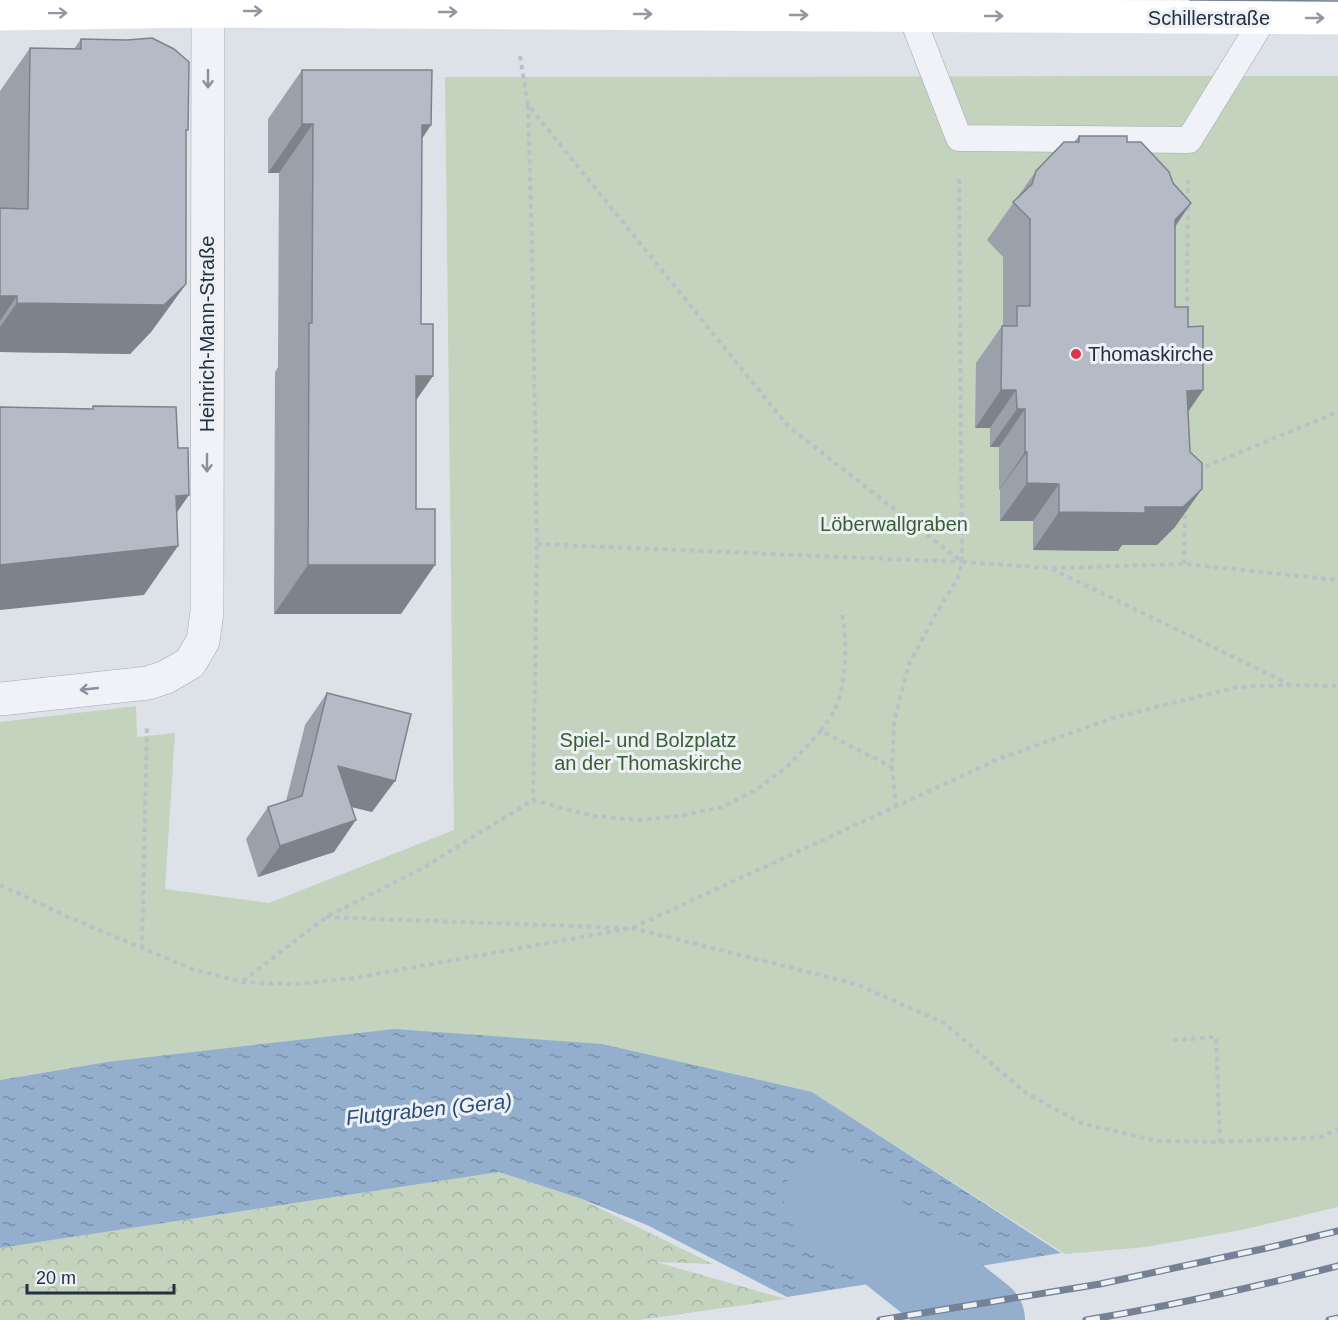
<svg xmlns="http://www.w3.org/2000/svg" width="1338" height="1320" font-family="Helvetica,sans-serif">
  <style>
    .forest { fill: url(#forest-crowns) }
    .park { fill: #c3d3bd }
    .water { fill: url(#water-ripples) }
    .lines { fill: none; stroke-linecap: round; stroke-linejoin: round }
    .river { stroke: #94afcd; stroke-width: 88 }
    .service-casing { stroke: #a2a9b3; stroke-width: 27 }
    .minor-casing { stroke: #a2a9b3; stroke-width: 34 }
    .path { stroke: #bbbfc8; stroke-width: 4; stroke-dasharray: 4.5 4.5; stroke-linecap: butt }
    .service { stroke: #f0f2f7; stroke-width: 26 }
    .minor { stroke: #f0f2f7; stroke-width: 33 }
    .secondary { stroke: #fff; stroke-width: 33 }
    .tram { stroke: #758194; stroke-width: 1.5 }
    .rail-casing { stroke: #758194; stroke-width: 7 }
    .rail { stroke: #edf1f6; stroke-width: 4.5; stroke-dasharray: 14; stroke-linecap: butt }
    .wall { fill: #9ba1aa }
    .shaded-wall { fill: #7e838b }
    .building { fill: #b4bbc6; stroke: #7e838b; stroke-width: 1.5 }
    .oneway { stroke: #9297a0 }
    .oneway2 { stroke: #8a909c }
    .poi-dot { fill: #dc344d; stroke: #edf1f6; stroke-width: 2 }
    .labels { text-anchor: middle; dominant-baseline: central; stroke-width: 6; stroke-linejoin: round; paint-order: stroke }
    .street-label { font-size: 20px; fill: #252f41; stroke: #edf1f6 }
    .poi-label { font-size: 20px; fill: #252f41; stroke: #edf1f6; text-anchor: start }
    .park-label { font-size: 20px; fill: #395e31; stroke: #edf1f6 }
    .water-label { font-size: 21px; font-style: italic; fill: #2b4e79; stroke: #edf1f6 }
  </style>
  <defs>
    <pattern id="forest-crowns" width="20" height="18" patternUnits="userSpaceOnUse" patternTransform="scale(1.5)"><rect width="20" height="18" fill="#c3d3bd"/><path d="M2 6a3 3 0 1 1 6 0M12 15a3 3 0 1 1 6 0" fill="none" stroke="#a7b5a4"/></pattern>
    <pattern id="water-ripples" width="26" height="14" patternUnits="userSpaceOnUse" patternTransform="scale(1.5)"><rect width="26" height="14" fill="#94afcd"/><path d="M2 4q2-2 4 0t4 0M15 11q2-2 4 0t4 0" fill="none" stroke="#798fa8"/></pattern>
  </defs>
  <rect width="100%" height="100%" fill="#dde2e9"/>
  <!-- forest -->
  <polygon class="forest" points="499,1172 579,1198 713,1264 656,1262 786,1299 639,1320 0,1320 0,1248"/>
  <!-- park -->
  <polygon class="park" points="1338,76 1338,1207 1246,1229 1146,1247 1065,1254 812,1092 107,1062 0,1080 0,722 136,706 137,737 175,733 165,889 269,903 454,830 445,77"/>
  <!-- water -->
  <polygon class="water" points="394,1029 602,1044 812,1092 1061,1253 787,1297 647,1225 579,1198 499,1172 0,1248 0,1080 107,1062"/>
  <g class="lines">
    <!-- river -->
    <polyline class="river" points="828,1198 981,1320"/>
    <defs>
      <polyline id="service" points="911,15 959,138 1189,140 1264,18"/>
      <polyline id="minor" points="0,699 148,683 166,677 190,663 203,641 207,612 208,0"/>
    </defs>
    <!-- service casing -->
    <use href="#service" class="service-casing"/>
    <!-- minor casing -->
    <use href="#minor" class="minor-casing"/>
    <!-- path -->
    <g class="path">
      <polyline points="520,56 528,105 788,426 962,562 1050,568 1291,685"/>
      <polyline points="528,105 532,246 537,544 533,800"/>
      <polyline points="1187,310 1188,180"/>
      <polyline points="1197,470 1338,412"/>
      <polyline points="537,544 961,562"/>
      <polyline points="1184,564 1185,510"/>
      <polyline points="1052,568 1184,564 1338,580"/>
      <path d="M 821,731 C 825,724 831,718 834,711 C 847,686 848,637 841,610"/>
      <polyline points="896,807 892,767 894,721 909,664 937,612 957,580 962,562 959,178"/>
      <polyline points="0,885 66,916 192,969 242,982 296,984 354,978 632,928 1001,758 1116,717 1237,687 1292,685 1338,686"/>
      <polyline points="326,917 625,928"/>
      <polyline points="632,928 856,984 944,1023 1026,1093 1081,1123 1157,1141 1220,1142 1321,1137 1338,1129"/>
      <polyline points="142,949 147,725"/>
      <polyline points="243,981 326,917 423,868 533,800 592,816 641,820 679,816 723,807 757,789 787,767 821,731 892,767"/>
      <polyline points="1173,1040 1216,1037 1220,1142"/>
    </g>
    <!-- service -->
    <use href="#service" class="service"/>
    <!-- minor -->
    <use href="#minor" class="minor"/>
    <!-- secondary -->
    <polyline class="secondary" points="0,14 208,11 1338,18"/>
    <!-- tram -->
    <polyline class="tram" points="1190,0 1338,1"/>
    <defs>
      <g id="rail">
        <polyline points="880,1320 1100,1284 1267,1248 1338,1231"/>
        <path d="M 1086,1320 C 1171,1306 1255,1287 1338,1266"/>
        <polyline points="1329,1320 1338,1318"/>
      </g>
    </defs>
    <!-- rail casing -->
    <use href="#rail" class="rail-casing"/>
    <!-- rail -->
    <use href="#rail" class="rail"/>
  </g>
  <!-- wall -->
  <g class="wall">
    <polygon points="81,39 186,132 186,284 151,332 130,354 0,352 0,91 30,48 74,49"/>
    <polygon points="302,70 431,125 422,139 416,401 401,614 274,614 275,372 278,367 279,173 268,173 268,119"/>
    <polygon points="1079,136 1127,142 1173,183 1191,203 1175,227 1175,307 1188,327 1203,390 1188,411 1175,527 1157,545 1122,545 1118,551 1033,550 1033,521 1000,521 1000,489 999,490 999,447 990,447 990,428 975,428 976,363 1002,326 1003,325 1003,257 987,240 1036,171 1074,142"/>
    <polygon points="327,693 372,812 352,807 334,852 258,877 246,839 268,807 286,801 305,725"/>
  </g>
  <!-- shaded-wall -->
  <g class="shaded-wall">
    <polygon points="302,124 313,124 279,173 268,173"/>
    <polygon points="422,125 431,125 397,174"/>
    <polygon points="1191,203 1165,241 1175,220"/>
    <polygon points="186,284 151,332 130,354 0,352 0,327 17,303"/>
    <polygon points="0,296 17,296 0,321"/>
    <polygon points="416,376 433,376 399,425"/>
    <polygon points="1001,390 1016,390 990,428 975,428"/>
    <polygon points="1203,390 1177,428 1187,391"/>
    <polygon points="1017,409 1025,409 999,447 990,447"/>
    <polygon points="1025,452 1027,452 1000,489 999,490"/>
    <polygon points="1027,483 1059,484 1033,521 1000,521"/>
    <polygon points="1202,489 1175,527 1157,545 1122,545 1118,551 1033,550 1059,512"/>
    <polygon points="189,495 155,544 176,496"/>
    <polygon points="178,546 144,595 0,610 0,565"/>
    <polygon points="308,565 435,565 401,614 274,614"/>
    <polygon points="338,766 395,781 372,812 315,798"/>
    <polygon points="356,820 334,852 258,877 280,846"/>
  </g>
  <!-- building -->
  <g class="building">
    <polygon points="152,38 174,49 189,62 188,130 186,130 186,284 164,305 17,303 17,296 0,296 0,208 28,209 30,48 81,49 81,39 127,40"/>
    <polygon points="302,70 432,70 431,125 422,125 421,324 433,324 433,376 416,376 416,509 435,509 435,565 308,565 309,323 312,323 313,124 302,124"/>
    <polygon points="1079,136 1127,136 1127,142 1141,142 1169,172 1173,183 1191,203 1175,220 1175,307 1188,307 1188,327 1203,326 1203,390 1187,391 1190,452 1202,463 1202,489 1183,507 1145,507 1145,513 1059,512 1059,484 1027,483 1027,452 1025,452 1025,409 1017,409 1016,390 1001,390 1002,326 1017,326 1017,306 1030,306 1030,219 1013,202 1032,184 1036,171 1064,142 1079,142"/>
    <polygon points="93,406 176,407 178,448 188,448 189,495 176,496 178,546 0,565 0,407 93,409"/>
    <polygon points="327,693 411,714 395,781 338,766 356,820 280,846 268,807 302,796"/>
  </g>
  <!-- one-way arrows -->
  <defs><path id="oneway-shaft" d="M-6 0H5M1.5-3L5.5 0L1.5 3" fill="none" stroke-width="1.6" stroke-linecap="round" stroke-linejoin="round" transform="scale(1.5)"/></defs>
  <g class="oneway">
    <use href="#oneway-shaft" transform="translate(253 11)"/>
    <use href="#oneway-shaft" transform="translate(448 12)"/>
    <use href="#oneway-shaft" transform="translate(58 13) rotate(-1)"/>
    <use href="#oneway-shaft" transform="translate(643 14)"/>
    <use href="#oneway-shaft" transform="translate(799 15)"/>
    <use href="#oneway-shaft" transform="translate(994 16)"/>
    <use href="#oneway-shaft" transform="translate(1315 18)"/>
  </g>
  <g class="oneway2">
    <use href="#oneway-shaft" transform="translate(208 79) rotate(90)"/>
    <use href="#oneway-shaft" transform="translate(207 463) rotate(90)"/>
    <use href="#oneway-shaft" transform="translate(89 689) rotate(174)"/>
  </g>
  <!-- markers -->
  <circle class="poi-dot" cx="1076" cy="354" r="6"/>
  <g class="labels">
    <!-- street labels -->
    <g class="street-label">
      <text x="1209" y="18">Schillerstraße</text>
      <text transform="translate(207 334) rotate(-90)">Heinrich-Mann-Straße</text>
    </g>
    <!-- poi labels -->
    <g class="poi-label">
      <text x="1088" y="354">Thomaskirche</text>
    </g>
    <!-- park labels -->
    <g class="park-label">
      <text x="894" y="524">Löberwallgraben</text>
      <text x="648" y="740">Spiel- und Bolzplatz<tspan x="648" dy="23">an der Thomaskirche</tspan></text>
    </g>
    <!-- water labels -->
    <g class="water-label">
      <text transform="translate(429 1109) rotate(-6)">Flutgraben (Gera)</text>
    </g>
  </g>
  <!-- scale -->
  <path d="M27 1284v9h147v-9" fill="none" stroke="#252f41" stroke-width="3"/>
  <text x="36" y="1284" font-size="18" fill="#252f41" stroke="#edf1f6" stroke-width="4.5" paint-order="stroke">20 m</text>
</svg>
